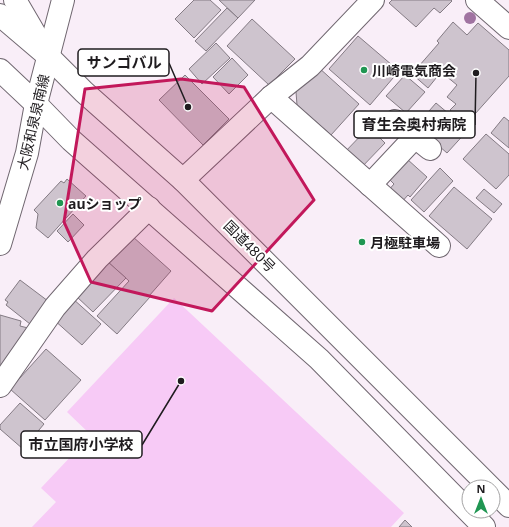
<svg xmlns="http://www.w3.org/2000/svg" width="509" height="527" font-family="'Noto Sans','Noto Sans JP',sans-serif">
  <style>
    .green { fill: #f7caf6 }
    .building { fill: #cec4ce; stroke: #847b84 }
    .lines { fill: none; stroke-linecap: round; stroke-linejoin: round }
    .minor-casing { stroke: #706770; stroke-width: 24 }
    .primary-casing { stroke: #706770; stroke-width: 24 }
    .trunk-casing { stroke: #706770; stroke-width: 24 }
    .minor { stroke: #fff; stroke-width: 22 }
    .primary { stroke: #fff; stroke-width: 22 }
    .trunk { stroke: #fff; stroke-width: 22 }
    .tree { fill: #a073a1 }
    .marked { fill: #c2185b; fill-opacity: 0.2; stroke: #c2185b; stroke-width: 3; stroke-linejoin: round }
    .poi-dot { fill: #209652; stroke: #fff; stroke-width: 1.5 }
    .labels { text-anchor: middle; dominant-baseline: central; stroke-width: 4; stroke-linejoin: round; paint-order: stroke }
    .poi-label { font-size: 14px; font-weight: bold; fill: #1f1c1f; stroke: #fff; text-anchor: start }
    .street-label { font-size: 14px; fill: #1f1c1f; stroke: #fff }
    .leader { fill: none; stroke: #1f1c1f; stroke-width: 1.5 }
    .callout-dot { fill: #1f1c1f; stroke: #fff; stroke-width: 1.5 }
    .callout { fill: #fff; stroke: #1f1c1f; stroke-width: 1.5 }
    .callout-label { font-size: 15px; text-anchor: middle; font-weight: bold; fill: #1f1c1f }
  </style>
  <rect width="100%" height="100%" fill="#f9eef8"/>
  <!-- green -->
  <polygon class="green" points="174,298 404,513 391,527 32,527 56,502 41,488 91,435 67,412"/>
  <!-- building -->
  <g class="building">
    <polygon points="194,0 210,0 221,10 194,38 175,19"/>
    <polygon points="219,0 255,0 238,18"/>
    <polygon points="392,0 451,0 452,1 440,13 434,8 416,27 389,3"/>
    <polygon points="227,8 238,18 206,51 195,41"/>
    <polygon points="252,19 295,59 269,85 227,46"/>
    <polygon points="453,22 467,35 478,23 509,50 509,76 466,124 450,110 456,104 447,97 457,85 441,72 428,88 412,74 439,43 437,41"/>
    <polygon points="358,36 399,71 370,105 329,69"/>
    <polygon points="216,43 230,58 202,84 189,69"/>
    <polygon points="232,58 248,75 229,94 213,77"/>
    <polygon points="318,67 359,104 331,135 297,105 296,92"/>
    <polygon points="185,75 229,119 203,145 159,100"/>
    <polygon points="405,75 425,92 406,113 386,96"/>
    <polygon points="436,103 468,130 447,153 416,126"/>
    <polygon points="504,117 509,121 509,148 491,133"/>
    <polygon points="369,127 385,143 358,171 342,155"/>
    <polygon points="486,134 509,154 509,175 496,189 463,159"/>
    <polygon points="407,159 427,177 410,197 408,195 400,204 387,192 394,184 389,179"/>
    <polygon points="440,168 453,181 424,212 411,200"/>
    <polygon points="67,179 86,196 48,238 36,228 38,214 34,210 61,181 64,183"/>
    <polygon points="454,187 492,219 467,249 429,216"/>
    <polygon points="484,189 502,204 494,213 476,198"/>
    <polygon points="73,214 84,225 68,242 57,231"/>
    <polygon points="132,236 171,271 149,296 150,297 117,334 97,316 129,281 108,262"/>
    <polygon points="108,262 126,278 93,312 76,296"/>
    <polygon points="20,280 48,301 30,324 6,305 8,302 5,300"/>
    <polygon points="72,298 101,324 82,345 53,319"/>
    <polygon points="0,315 21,321 20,326 32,329 0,369"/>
    <polygon points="46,349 81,380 45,420 10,389"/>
    <polygon points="20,403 44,424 23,449 0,429 0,425"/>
    <polygon points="405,520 412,527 399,527"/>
  </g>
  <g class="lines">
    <defs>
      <g id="minor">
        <polyline points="477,0 509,28"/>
        <polyline points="271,97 439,246"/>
        <polyline points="395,121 430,149"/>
        <polyline points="183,180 271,97 310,66 373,0"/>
        <polyline points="370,185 415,137"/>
        <polyline points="0,386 55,307 97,259 149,208"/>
      </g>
      <polyline id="primary" points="0,244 27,153 36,104 63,0"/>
      <g id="trunk">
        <polyline points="15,0 39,41"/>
        <polyline points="0,15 48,56 84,92 183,180 490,487"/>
        <polyline points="0,70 36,104 71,140 319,359 484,527"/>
        <polyline points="493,490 509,506"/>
      </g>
    </defs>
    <!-- minor casing -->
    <use href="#minor" class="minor-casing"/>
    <!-- primary casing -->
    <use href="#primary" class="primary-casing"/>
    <!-- trunk casing -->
    <use href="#trunk" class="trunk-casing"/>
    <!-- minor -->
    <use href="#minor" class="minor"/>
    <!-- primary -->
    <use href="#primary" class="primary"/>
    <!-- trunk -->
    <use href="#trunk" class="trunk"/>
  </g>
  <!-- trees -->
  <circle class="tree" cx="470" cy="18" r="6"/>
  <!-- marked area -->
  <path class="marked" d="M 181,79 L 244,87 L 314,200 L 212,311 L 91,282 L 64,222 L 85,89 Z"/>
  <!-- markers -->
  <g class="poi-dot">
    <circle cx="364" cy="70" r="4"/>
    <circle cx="60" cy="203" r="4"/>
    <circle cx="362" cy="242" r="4"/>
  </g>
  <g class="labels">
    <!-- poi labels -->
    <g class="poi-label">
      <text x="372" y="70">川崎電気商会</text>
      <text x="68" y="203">auショップ</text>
      <text x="370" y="242">月極駐車場</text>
    </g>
    <!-- street labels -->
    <g class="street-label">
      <text transform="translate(33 122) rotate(-77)">大阪和泉泉南線</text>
      <text transform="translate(250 246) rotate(45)">国道480号</text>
    </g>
  </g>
  <!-- callouts -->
  <path class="leader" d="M188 107L169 63M476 73L475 125M181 381L142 445"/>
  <g class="callout-dot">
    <circle cx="188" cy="107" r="4"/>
    <circle cx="476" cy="73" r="4"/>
    <circle cx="181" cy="381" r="4"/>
  </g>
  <g class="callout">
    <rect x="78" y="49" width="91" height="27" rx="4"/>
    <rect x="354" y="111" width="121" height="27" rx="4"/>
    <rect x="21" y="431" width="121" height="27" rx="4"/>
  </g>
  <g class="callout-label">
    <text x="124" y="68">サンゴバル</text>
    <text x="414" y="130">育生会奥村病院</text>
    <text x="81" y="450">市立国府小学校</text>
  </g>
  <!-- north arrow -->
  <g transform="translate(481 499)"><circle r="19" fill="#ffffff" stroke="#a5a4a5"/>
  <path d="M0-3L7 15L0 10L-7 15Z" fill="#209652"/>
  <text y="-6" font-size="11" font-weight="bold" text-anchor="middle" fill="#1f1c1f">N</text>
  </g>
</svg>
